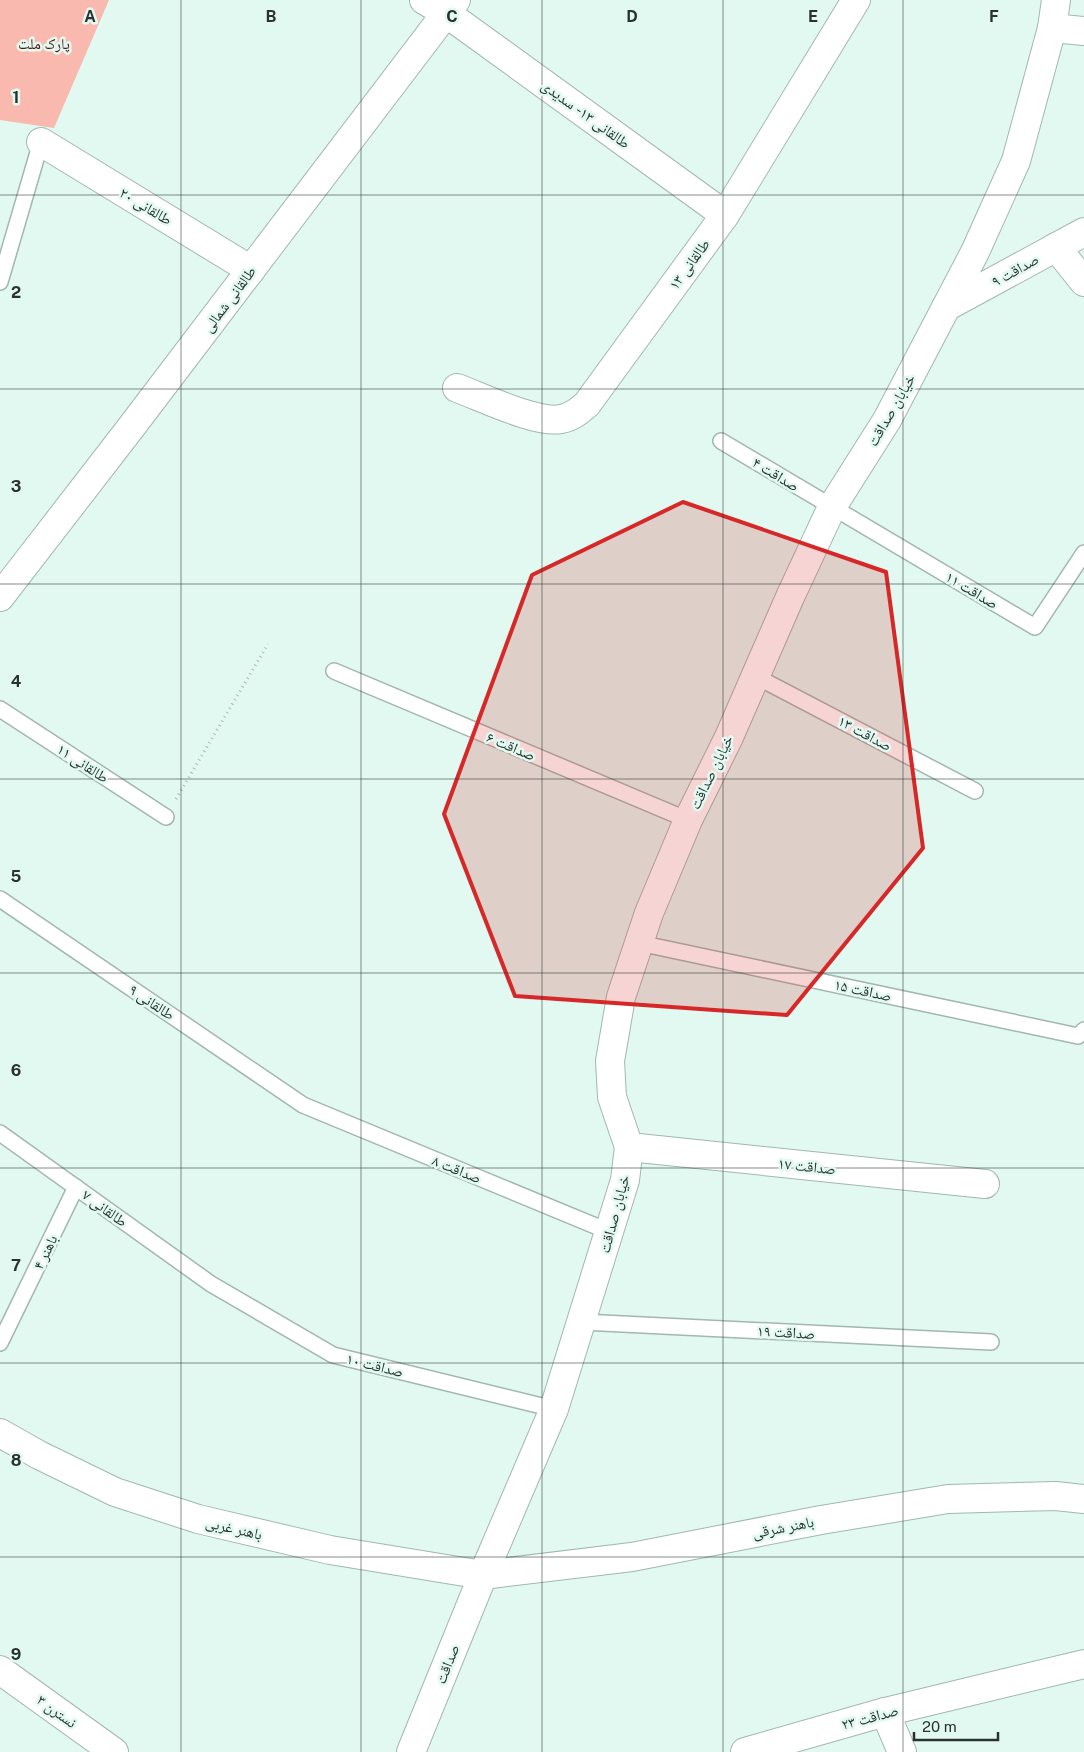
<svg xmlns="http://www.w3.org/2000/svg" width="1084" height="1752" font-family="'Public Sans','Noto Naskh Arabic',sans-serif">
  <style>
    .green { fill: #f9b9af }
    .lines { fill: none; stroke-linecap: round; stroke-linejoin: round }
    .service-casing { stroke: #a1b7b0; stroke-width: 18 }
    .minor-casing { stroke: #a1b7b0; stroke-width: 30 }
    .tertiary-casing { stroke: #a1b7b0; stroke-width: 30 }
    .path { stroke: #a8bbb5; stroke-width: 3; stroke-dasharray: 1 4; stroke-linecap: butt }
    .service { stroke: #fff; stroke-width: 15 }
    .minor { stroke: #fff; stroke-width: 28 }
    .tertiary { stroke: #fff; stroke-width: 28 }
    .marked { fill: #d62828; fill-opacity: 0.2; stroke: #d62828; stroke-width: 4; stroke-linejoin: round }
    .grid { fill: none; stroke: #29322f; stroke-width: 1; stroke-opacity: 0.55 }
    .labels { text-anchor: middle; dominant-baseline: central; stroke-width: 5; stroke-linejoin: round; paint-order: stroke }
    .park-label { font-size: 15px; fill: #54140e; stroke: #e2f9f2 }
    .street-label { font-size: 15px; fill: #29322f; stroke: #e2f9f2 }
    .grid-label { font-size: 16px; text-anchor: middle; font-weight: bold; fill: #29322f; stroke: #e2f9f2; stroke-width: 5; stroke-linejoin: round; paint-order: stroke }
  </style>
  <rect width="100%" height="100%" fill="#e2f9f2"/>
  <!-- green -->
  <polygon class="green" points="0,0 109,0 54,128 0,120"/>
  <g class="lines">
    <defs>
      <g id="service">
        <polyline points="0,282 41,142"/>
        <polyline points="721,441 1035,627 1084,553"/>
        <polyline points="334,671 688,820"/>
        <polyline points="755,676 975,791"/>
        <polyline points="0,709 166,817"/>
        <polyline points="0,899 303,1105 610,1232"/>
        <polyline points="639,943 1078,1036 1084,1030"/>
        <polyline points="0,1133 211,1284 333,1355 554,1409"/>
        <polyline points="582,1322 991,1342"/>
        <polyline points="0,1343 76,1187"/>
      </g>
      <g id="minor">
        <polyline points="424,0 446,13 725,215"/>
        <polyline points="1052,28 1084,31"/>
        <polyline points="41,142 251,270"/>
        <polyline points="1056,247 1084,282"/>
        <polyline points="946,307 1084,232"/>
        <path d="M 457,388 C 482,397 537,424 561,419 C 572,417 579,411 587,404 L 725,215 L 856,0"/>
        <polyline points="629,1147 985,1184"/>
        <polyline points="483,1575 554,1409 625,1180 629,1147 612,1097 610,1061 621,997 649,913 688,820 729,737 790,597 832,507 887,420 975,252 1016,161 1052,28 1056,0"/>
        <polyline points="0,1670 114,1752"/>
        <polyline points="885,1712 902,1752"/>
        <polyline points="745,1752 885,1712 1084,1664"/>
      </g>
      <g id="tertiary">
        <polyline points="0,597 129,430 456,0"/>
        <polyline points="0,1433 39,1455 115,1492 198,1519 330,1550 483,1575 632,1557 821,1520 948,1499 1056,1496 1084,1499"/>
        <polyline points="411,1752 483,1575"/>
      </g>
    </defs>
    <!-- service casing -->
    <use href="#service" class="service-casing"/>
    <!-- minor casing -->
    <use href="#minor" class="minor-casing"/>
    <!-- tertiary casing -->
    <use href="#tertiary" class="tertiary-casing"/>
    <!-- path -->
    <polyline class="path" points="176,799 268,644"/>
    <!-- service -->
    <use href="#service" class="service"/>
    <!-- minor -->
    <use href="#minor" class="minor"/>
    <!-- tertiary -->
    <use href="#tertiary" class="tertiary"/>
  </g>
  <!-- marked area -->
  <path class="marked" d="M 683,502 L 886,572 L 923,848 L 787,1015 L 515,996 L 444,814 L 532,575 Z"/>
  <!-- grid -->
  <path class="grid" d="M 181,0 L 181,1752M 361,0 L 361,1752M 542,0 L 542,1752M 723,0 L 723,1752M 903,0 L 903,1752M 0,195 L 1084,195M 0,389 L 1084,389M 0,584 L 1084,584M 0,779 L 1084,779M 0,973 L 1084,973M 0,1168 L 1084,1168M 0,1363 L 1084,1363M 0,1557 L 1084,1557"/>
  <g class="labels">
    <!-- park labels -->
    <g class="park-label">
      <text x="44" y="43">پارک ملت</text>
    </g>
    <!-- street labels -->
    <g class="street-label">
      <text transform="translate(586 114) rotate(36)">طالقانی ۱۳ - سدیدی</text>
      <text transform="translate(146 206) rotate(31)">طالقانی ۲۰</text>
      <text transform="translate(689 264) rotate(-54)">طالقانی ۱۳</text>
      <text transform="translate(1015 270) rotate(-29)">صداقت ۹</text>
      <text transform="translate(229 299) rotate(-53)">طالقانی شمالی</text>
      <text transform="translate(891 410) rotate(-60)">خیابان صداقت</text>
      <text transform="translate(776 474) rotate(31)">صداقت ۴</text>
      <text transform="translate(972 590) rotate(31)">صداقت ۱۱</text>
      <text transform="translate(865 733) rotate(28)">صداقت ۱۳</text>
      <text transform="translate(511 746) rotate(23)">صداقت ۶</text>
      <text transform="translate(83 763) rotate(33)">طالقانی ۱۱</text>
      <text transform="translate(711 772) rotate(-64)">خیابان صداقت</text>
      <text transform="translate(863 990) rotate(12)">صداقت ۱۵</text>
      <text transform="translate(152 1002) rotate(34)">طالقانی ۹</text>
      <text transform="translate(807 1166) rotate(6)">صداقت ۱۷</text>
      <text transform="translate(457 1169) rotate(22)">صداقت ۸</text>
      <text transform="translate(105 1208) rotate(36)">طالقانی ۷</text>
      <text transform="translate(614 1214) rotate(-75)">خیابان صداقت</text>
      <text transform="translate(45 1252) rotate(-64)">باهنر ۴</text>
      <text transform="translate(786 1332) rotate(3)">صداقت ۱۹</text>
      <text transform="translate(375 1365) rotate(14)">صداقت ۱۰</text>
      <text transform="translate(783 1527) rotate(-11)">باهنر شرقی</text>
      <text transform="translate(234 1528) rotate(13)">باهنر غربی</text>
      <text transform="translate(447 1664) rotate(-68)">صداقت</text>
      <text transform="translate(57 1711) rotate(36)">نسترن ۳</text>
      <text transform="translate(870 1717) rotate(-15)">صداقت ۲۳</text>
    </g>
  </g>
  <g class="grid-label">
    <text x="90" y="22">A</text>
    <text x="271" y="22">B</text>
    <text x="452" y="22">C</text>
    <text x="632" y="22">D</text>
    <text x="813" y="22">E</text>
    <text x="994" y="22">F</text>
    <text x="16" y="103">1</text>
    <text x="16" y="298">2</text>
    <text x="16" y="492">3</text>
    <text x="16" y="687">4</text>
    <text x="16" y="882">5</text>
    <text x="16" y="1076">6</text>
    <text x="16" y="1271">7</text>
    <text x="16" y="1466">8</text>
    <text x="16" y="1660">9</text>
  </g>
  <!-- scale -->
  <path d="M914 1732v8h84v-8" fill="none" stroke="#29322f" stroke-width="2.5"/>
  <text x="922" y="1732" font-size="15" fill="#29322f" stroke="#e2f9f2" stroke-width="4" paint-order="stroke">20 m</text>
</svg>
